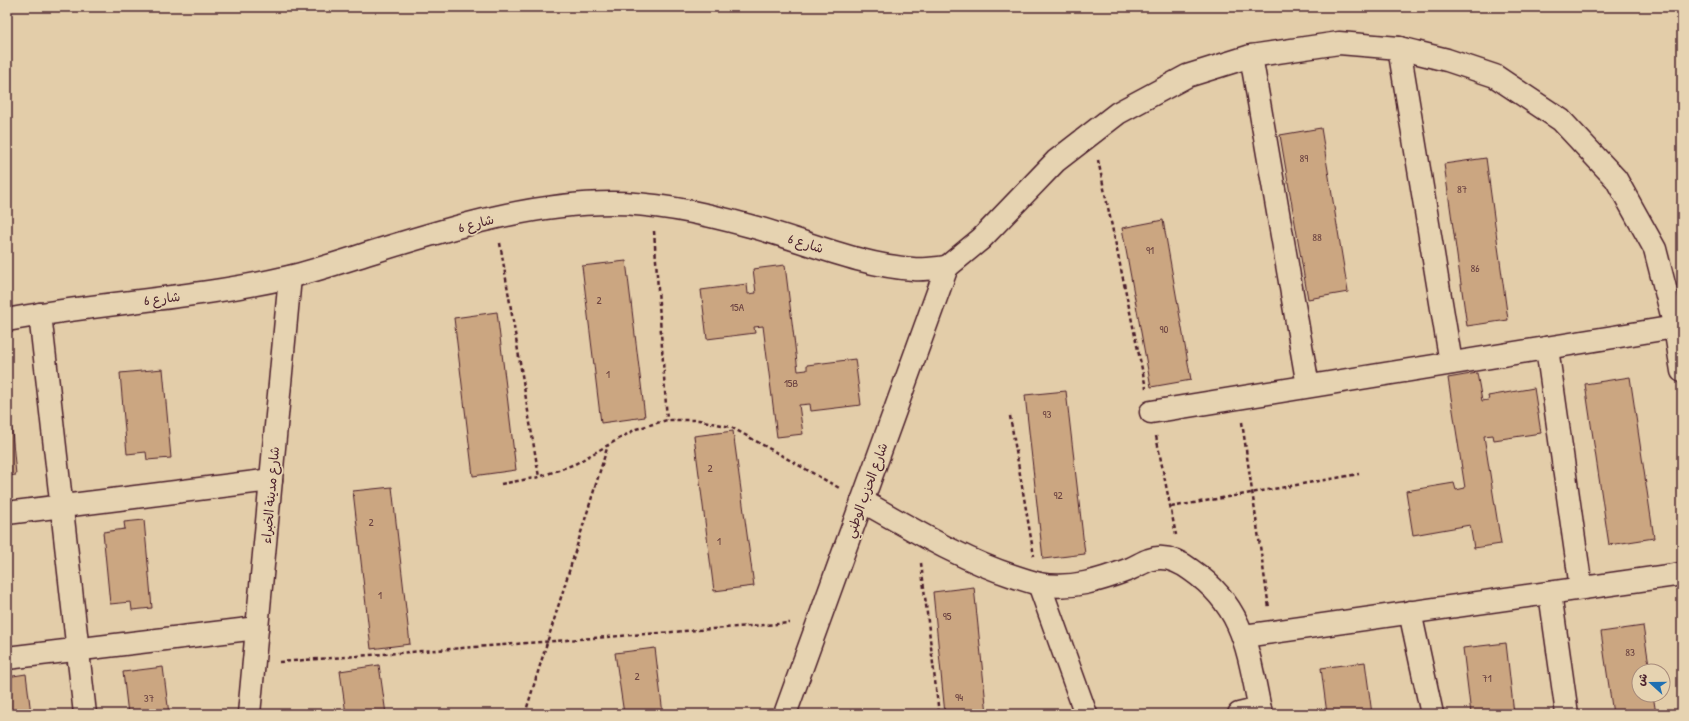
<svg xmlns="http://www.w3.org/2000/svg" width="1689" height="721" font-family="'Patrick Hand','Playpen Sans Arabic',sans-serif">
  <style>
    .building { fill: #cba681; stroke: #4a1f2b }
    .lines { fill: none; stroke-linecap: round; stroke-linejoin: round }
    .street-casing { stroke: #4a1f2b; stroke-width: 25 }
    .path { stroke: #4a1f2b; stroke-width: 2.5; stroke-dasharray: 4 3; stroke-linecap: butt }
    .street { stroke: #e6d3b1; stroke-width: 22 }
    .labels { text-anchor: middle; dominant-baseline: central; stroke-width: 3.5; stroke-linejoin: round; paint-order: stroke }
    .number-label { font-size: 11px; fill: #6a4140 }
    .street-label { font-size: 13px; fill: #4a1f2b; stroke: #e6d3b1 }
  </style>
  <rect width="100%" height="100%" fill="#e3cda9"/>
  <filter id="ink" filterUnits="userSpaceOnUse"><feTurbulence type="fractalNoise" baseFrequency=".025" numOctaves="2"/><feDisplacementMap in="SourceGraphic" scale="8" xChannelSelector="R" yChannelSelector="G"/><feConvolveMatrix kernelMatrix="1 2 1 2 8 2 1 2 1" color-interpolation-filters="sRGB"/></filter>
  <g filter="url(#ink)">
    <!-- building -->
    <g class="building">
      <polygon points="1321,128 1348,292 1308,299 1280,135"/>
      <polygon points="1486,158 1508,320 1467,326 1444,164"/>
      <polygon points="1163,220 1191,380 1151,387 1122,228"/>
      <polygon points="626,261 645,417 601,423 582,266"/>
      <polygon points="785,265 798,371 807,370 807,365 855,359 861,405 811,411 810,404 799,405 803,434 777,437 763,326 754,327 755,333 707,339 701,290 747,284 748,294 756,293 753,269"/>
      <polygon points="497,312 516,470 473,476 454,318"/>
      <polygon points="163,369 171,458 147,460 146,452 127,454 120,373"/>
      <polygon points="1477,373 1482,401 1489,400 1488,396 1534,388 1541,433 1494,440 1493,435 1484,436 1501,544 1474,548 1470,525 1413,535 1406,491 1454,483 1456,490 1465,488 1448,378"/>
      <polygon points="1630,377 1654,538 1609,545 1585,384"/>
      <polygon points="7,387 8,387 16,475 7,476"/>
      <polygon points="1066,391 1085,554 1043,559 1025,395"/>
      <polygon points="733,431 754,586 714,591 694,436"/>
      <polygon points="392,487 410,644 371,649 353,491"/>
      <polygon points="144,520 152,608 132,610 131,602 110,604 103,532 125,529 124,522"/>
      <polygon points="974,587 987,714 945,714 933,592"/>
      <polygon points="1643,626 1650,671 1639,671 1639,695 1653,695 1656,714 1613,714 1601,632"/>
      <polygon points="1506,643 1514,714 1471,714 1463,648"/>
      <polygon points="655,648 663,714 624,714 615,653"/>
      <polygon points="1365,662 1372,714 1327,714 1321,668"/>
      <polygon points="379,665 386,714 346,714 340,671"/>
      <polygon points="163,667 169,714 128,714 123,672"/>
      <polygon points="26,674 31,714 7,714 7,677"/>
    </g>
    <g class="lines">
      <defs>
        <g id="street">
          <polyline points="1399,48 1451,363"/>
          <polyline points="1251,56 1308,386"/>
          <polyline points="947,267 981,239 1056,161 1118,113 1187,76 1251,56 1339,43 1399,48 1447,60 1495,76 1561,120 1616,179 1655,249 1675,327 1682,371"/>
          <polyline points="40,314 85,714"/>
          <path d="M 7,320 C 100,302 196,299 289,277 C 318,270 347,260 376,251 C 453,227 532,203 612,203 C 657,203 707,214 750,226 C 804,240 857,265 913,269 C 924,270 936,268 947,267"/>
          <polyline points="1547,348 1581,588"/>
          <polyline points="1151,412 1675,327"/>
          <path d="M 862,501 C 911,528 960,559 1013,576 C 1022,579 1031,582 1039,584 C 1071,590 1101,580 1130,569 C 1137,566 1143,562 1149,560 C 1165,554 1179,561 1191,570 C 1246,608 1248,654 1261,714"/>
          <polyline points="7,513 271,480"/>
          <polyline points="1039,584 1086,714"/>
          <polyline points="1550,593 1567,714"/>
          <polyline points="1410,612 1432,714"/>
          <polyline points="1244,636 1682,574"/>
          <polyline points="7,658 257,628"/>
          <polyline points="249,714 290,277"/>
          <polyline points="785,714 947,267"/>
          <polyline points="1239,714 1260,709"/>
        </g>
      </defs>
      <!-- street casing -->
      <use href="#street" class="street-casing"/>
      <!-- path -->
      <g class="path">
        <polyline points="1098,160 1146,388"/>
        <polyline points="654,231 667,420"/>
        <polyline points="500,243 539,477"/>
        <polyline points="1010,416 1034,556"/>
        <polyline points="1242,422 1269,608"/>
        <polyline points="1156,436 1176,535"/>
        <polyline points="501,484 539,477 575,464 636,429 667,420 699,420 731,427 841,489"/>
        <polyline points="1171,507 1359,474"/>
        <polyline points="921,563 939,714"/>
        <polyline points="279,662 790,623"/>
        <polyline points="525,714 608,445"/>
      </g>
      <!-- street -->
      <use href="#street" class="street"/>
    </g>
  </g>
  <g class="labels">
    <!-- number labels -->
    <g class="number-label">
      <text x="1304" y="158">89</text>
      <text x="1462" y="189">87</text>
      <text x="1317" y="237">88</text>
      <text x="1150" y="250">91</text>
      <text x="1475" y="268">86</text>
      <text x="599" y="300">2</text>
      <text x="737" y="307">15A</text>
      <text x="1164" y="329">90</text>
      <text x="608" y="374">1</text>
      <text x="791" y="383">15B</text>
      <text x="1047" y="414">93</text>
      <text x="710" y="468">2</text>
      <text x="1058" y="495">92</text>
      <text x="371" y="522">2</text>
      <text x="719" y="541">1</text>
      <text x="380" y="595">1</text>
      <text x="947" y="616">95</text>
      <text x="1630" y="652">83</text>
      <text x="637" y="676">2</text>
      <text x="1487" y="678">71</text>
      <text x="959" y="697">94</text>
      <text x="149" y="698">37</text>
    </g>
    <!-- street labels -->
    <g class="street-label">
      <text transform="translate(476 223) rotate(-15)">شارع 6</text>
      <text transform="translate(806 243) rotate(17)">شارع 6</text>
      <text transform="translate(162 298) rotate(-7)">شارع 6</text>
      <text transform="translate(866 490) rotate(-70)">شارع الحزب الوطني</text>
      <text transform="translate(270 495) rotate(-85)">شارع مدينة الخبراء</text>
    </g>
  </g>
  <!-- margin -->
  <rect width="1689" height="721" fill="none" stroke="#e6d3b1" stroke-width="24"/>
  <rect x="12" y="12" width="1665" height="697" fill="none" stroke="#4a1f2b" stroke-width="1.5" filter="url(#ink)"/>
  <!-- north arrow -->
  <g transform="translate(1651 683) rotate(291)"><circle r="19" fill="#e6d3b1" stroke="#a88b7b"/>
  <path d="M0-3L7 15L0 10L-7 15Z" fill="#1f6fb2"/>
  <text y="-6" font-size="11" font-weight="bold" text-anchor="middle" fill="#4a1f2b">ش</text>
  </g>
</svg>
